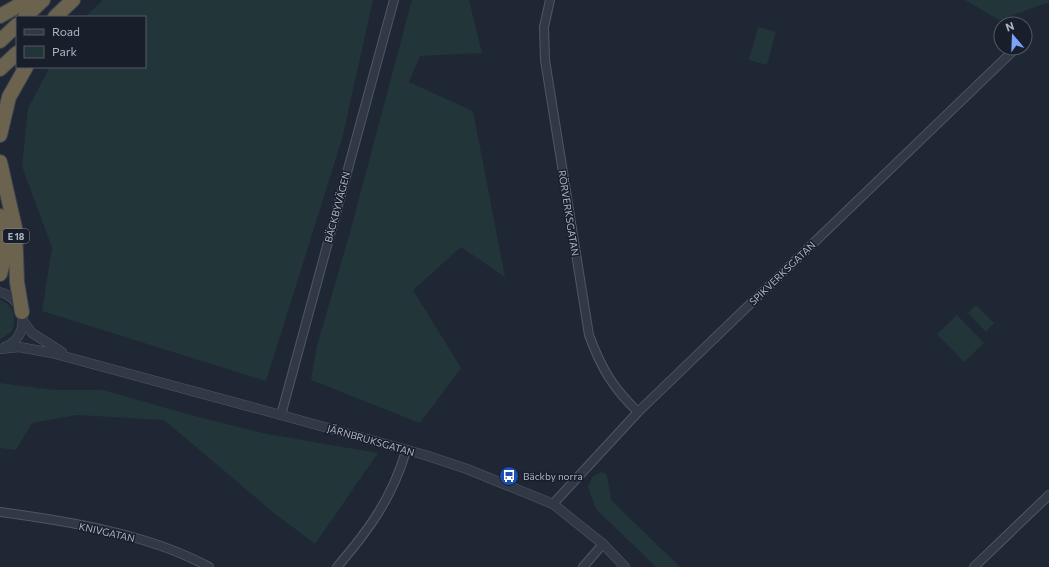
<svg xmlns="http://www.w3.org/2000/svg" width="1049" height="567" font-family="Commissioner,sans-serif">
  <style>
    .green { fill: #223538 }
    .lines { fill: none; stroke-linecap: round; stroke-linejoin: round }
    .minor-casing { stroke: #505664; stroke-width: 10 }
    .tertiary-casing { stroke: #505664; stroke-width: 10 }
    .motorway-casing { stroke: #3d4350; stroke-width: 16 }
    .minor { stroke: #323946; stroke-width: 8 }
    .tertiary { stroke: #323946; stroke-width: 9 }
    .motorway { stroke: #6c634f; stroke-width: 14 }
    .labels { text-anchor: middle; dominant-baseline: central; stroke-width: 3; stroke-linejoin: round; paint-order: stroke }
    .shield { fill: #181e2a; stroke: #808695; stroke-width: 1 }
    .shield-label { font-size: 9px; font-weight: bold; fill: #acb3c3 }
    .street-label { font-size: 10px; fill: #acb3c3; stroke: #181e2a }
    .poi-label { font-size: 10px; fill: #acb3c3; stroke: #181e2a; text-anchor: start }
  </style>
  <rect width="100%" height="100%" fill="#1f2735"/>
  <!-- green -->
  <g class="green">
    <polygon points="103,0 373,0 342,139 266,381 42,311 52,248 22,166 28,108 50,67 145,67 145,17 85,17"/>
    <polygon points="412,0 469,0 482,53 420,56 409,82 473,111 505,277 461,247 413,290 461,368 420,423 311,380 317,346 350,232"/>
    <polygon points="965,0 1049,0 1049,2 999,20"/>
    <polygon points="758,27 776,32 767,65 749,60"/>
    <path d="M 0,300 C 14,305 17,318 12,331 L 0,340 Z"/>
    <polygon points="976,305 994,323 986,332 968,313"/>
    <polygon points="957,315 984,343 964,362 937,334"/>
    <polygon points="0,383 54,390 103,390 198,417 267,434 378,453 315,544 274,513 164,420 77,415 32,423 16,450 0,448"/>
    <polygon points="602,472 607,475 611,500 680,567 656,567 596,509 588,487 593,476"/>
  </g>
  <g class="lines">
    <defs>
      <g id="minor">
        <path d="M 550,0 L 544,27 L 545,60 L 589,335 C 601,368 613,388 638,412"/>
        <polyline points="281,415 394,0"/>
        <polyline points="553,504 638,412 1016,48"/>
        <path d="M 0,512 C 67,521 149,534 209,567"/>
        <path d="M 337,567 C 369,530 392,498 406,451"/>
        <polyline points="583,567 603,544"/>
        <polyline points="974,567 1049,495"/>
      </g>
      <g id="tertiary">
        <path d="M 0,292 C 26,298 32,336 5,347"/>
        <polyline points="23,321 32,333 62,352"/>
        <polyline points="0,349 19,347 52,353 281,415 425,455 467,469 553,504 603,544 625,567"/>
      </g>
      <g id="motorway">
        <polyline points="0,16 28,0"/>
        <polyline points="25,17 43,0"/>
        <polyline points="55,17 73,0"/>
        <polyline points="0,41 17,25"/>
        <polyline points="0,69 17,53"/>
        <polyline points="0,135 9,97 26,67"/>
        <polyline points="0,162 15,228 17,282 22,312"/>
        <path d="M 0,216 C 8,236 6,254 0,274"/>
      </g>
    </defs>
    <!-- minor casing -->
    <use href="#minor" class="minor-casing"/>
    <!-- tertiary casing -->
    <use href="#tertiary" class="tertiary-casing"/>
    <!-- motorway casing -->
    <use href="#motorway" class="motorway-casing"/>
    <!-- minor -->
    <use href="#minor" class="minor"/>
    <!-- tertiary -->
    <use href="#tertiary" class="tertiary"/>
    <!-- motorway -->
    <use href="#motorway" class="motorway"/>
  </g>
  <!-- icons -->
  <defs>
    <symbol id="bus-disc" viewBox="-11 -11 22 22"><circle r="9.5" fill="#1a4fb4" stroke="#181e2a"/><path d="M-5-6H5V4H4V6H2V4H-2V6H-4V4H-5ZM-3.5-4V0h7V-4ZM-3.5 1.2v1.5H-2V1.2ZM2 1.2v1.5H3.5V1.2Z" fill="#fff"/></symbol>
  </defs>
  <g fill-rule="evenodd">
    <use href="#bus-disc" x="498" y="465" width="22" height="22"/>
  </g>
  <g class="labels">
    <!-- shield labels -->
    <rect class="shield" x="3" y="229" width="26" height="14" rx="3"/>
    <g class="shield-label">
      <text x="16" y="236">E 18</text>
    </g>
    <!-- street labels -->
    <g class="street-label">
      <text transform="translate(337 207) rotate(-75)">BÄCKBYVÄGEN</text>
      <text transform="translate(569 213) rotate(81)">RÖRVERKSGATAN</text>
      <text transform="translate(782 273) rotate(-44)">SPIKVERKSGATAN</text>
      <text transform="translate(371 440) rotate(16)">JÄRNBRUKSGATAN</text>
      <text transform="translate(107 532) rotate(13)">KNIVGATAN</text>
    </g>
    <!-- poi labels -->
    <g class="poi-label">
      <text x="523" y="476">Bäckby norra</text>
    </g>
  </g>
  <!-- legend -->
  <rect x="16" y="16" width="130" height="52" fill="#181e2a" stroke="#535a67"/>
  <rect x="24" y="29" width="20" height="6" fill="#323946" stroke="#535a67"/>
  <text x="52" y="36" font-size="12" fill="#acb3c3">Road</text>
  <rect x="24" y="46" width="20" height="12" fill="#223538" stroke="#535a67"/>
  <text x="52" y="56" font-size="12" fill="#acb3c3">Park</text>
  <!-- north arrow -->
  <g transform="translate(1013 36) rotate(341)"><circle r="19" fill="#181e2a" stroke="#535a67"/>
  <path d="M0-3L7 15L0 10L-7 15Z" fill="#7ca3f9"/>
  <text y="-6" font-size="11" font-weight="bold" text-anchor="middle" fill="#acb3c3">N</text>
  </g>
</svg>
